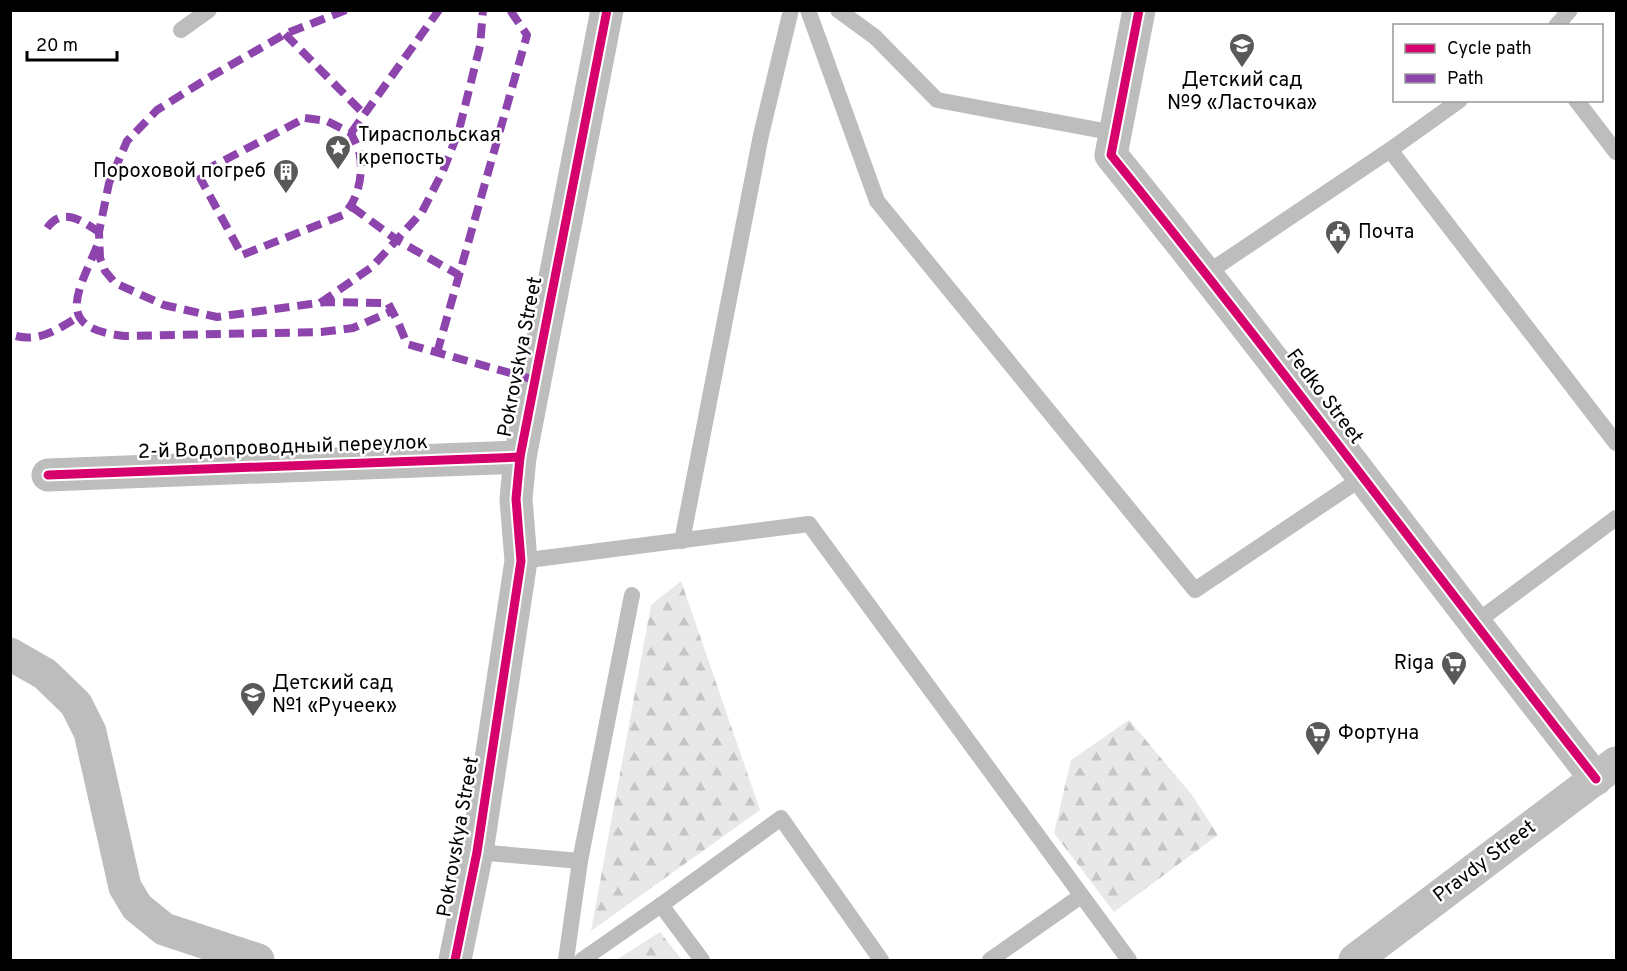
<svg xmlns="http://www.w3.org/2000/svg" width="1627" height="971" font-family="Overpass,sans-serif">
  <style>
    .forest { fill: url(#forest-firs) }
    .lines { fill: none; stroke-linecap: round; stroke-linejoin: round }
    .service { stroke: #bdbdbd; stroke-width: 16 }
    .minor { stroke: #bdbdbd; stroke-width: 33 }
    .secondary { stroke: #bfbfbf; stroke-width: 33 }
    .quiet { stroke: #8e44ad; stroke-width: 8; stroke-dasharray: 15 8; stroke-linecap: butt }
    .cycleway-casing { stroke: #fff; stroke-width: 13 }
    .cycleway { stroke: #d6006c; stroke-width: 9 }
    .labels { text-anchor: middle; dominant-baseline: central; stroke-width: 5; stroke-linejoin: round; paint-order: stroke }
    .poi-label { font-size: 20px; fill: #000; stroke: #fff; text-anchor: start }
    .street-label { font-size: 20px; fill: #000; stroke: #fff }
  </style>
  <defs>
    <pattern id="forest-firs" width="22" height="20" patternUnits="userSpaceOnUse" patternTransform="scale(1.5)"><rect width="22" height="20" fill="#e8e8e8"/><path d="M5 1l3.5 6h-7zM16 11l3.5 6h-7z" fill="#c5c5c5"/></pattern>
  </defs>
  <rect width="100%" height="100%" fill="#fff"/>
  <!-- forest -->
  <g class="forest">
    <polygon points="681,581 760,810 591,931 651,605"/>
    <polygon points="1129,720 1192,795 1218,835 1114,912 1054,833 1071,760"/>
    <polygon points="660,932 682,960 616,960"/>
  </g>
  <g class="lines">
    <!-- service -->
    <g class="service">
      <polyline points="808,10 877,201 1195,590 1362,478"/>
      <polyline points="838,10 875,37 937,100 1115,133"/>
      <polyline points="1556,26 1570,10"/>
      <polyline points="181,30 209,10"/>
      <polyline points="1576,100 1616,152"/>
      <polyline points="1390,150 1616,443"/>
      <polyline points="1207,273 1390,150 1460,100"/>
      <polyline points="682,541 761,135 791,10"/>
      <polyline points="521,561 809,524 1129,960"/>
      <polyline points="1475,623 1616,518"/>
      <polyline points="477,852 580,861 632,595"/>
      <polyline points="661,905 781,818 881,960"/>
      <polyline points="566,960 580,861"/>
      <polyline points="582,960 661,905 702,960"/>
      <polyline points="990,960 1081,896"/>
    </g>
    <!-- minor -->
    <g class="minor">
      <path d="M 1139,10 L 1111,155 C 1277,360 1433,572 1596,779"/>
      <polyline points="48,475 520,457"/>
      <polyline points="10,654 45,674 76,704 90,732 125,887 137,907 164,929 258,960"/>
      <polyline points="455,960 477,852 521,561 516,499 520,457 607,10"/>
    </g>
    <!-- secondary -->
    <polyline class="secondary" points="1355,960 1616,763"/>
    <!-- quiet -->
    <g class="quiet">
      <polyline points="346,10 285,34 210,77 157,110 127,141 109,183 99,232 100,258 105,271 115,283 164,305 217,317 325,302 388,303 398,322 407,344 535,380"/>
      <polyline points="285,34 364,114"/>
      <path d="M 305,118 L 327,121 L 351,133 C 354,140 359,148 360,156 C 363,176 358,201 343,215 L 242,255 L 198,174 Z"/>
      <polyline points="351,133 439,10"/>
      <polyline points="352,207 397,240 459,275"/>
      <path d="M 47,228 C 63,206 82,221 99,232"/>
      <path d="M 97,246 C 78,293 53,328 124,336 L 321,332 L 353,328 L 392,311"/>
      <polyline points="320,303 372,267 422,212 443,171 459,130 480,46 483,10"/>
      <path d="M 16,336 C 40,342 58,329 78,317"/>
      <polyline points="437,353 527,35 510,10"/>
    </g>
    <defs>
      <g id="cycleway">
        <path d="M 1139,10 L 1111,155 C 1277,360 1433,572 1596,779"/>
        <polyline points="48,475 520,457"/>
        <polyline points="455,960 477,852 521,561 516,499 520,457 607,10"/>
      </g>
    </defs>
    <!-- cycleway casing -->
    <use href="#cycleway" class="cycleway-casing"/>
    <!-- cycleway -->
    <use href="#cycleway" class="cycleway"/>
  </g>
  <!-- icons -->
  <defs>
    <symbol id="school-pin" viewBox="-11 -11 22 30"><path d="M0 17L-7.5 6A9.5 9.5 0 1 1 7.5 6Z" fill="#595959" stroke="#fff"/><path d="M0-5L7-2L0 1L-7-2ZM-4 1L0 2.5L4 1V4Q0 6-4 4Z" fill="#fff"/></symbol>
    <symbol id="sight-pin" viewBox="-11 -11 22 30"><path d="M0 17L-7.5 6A9.5 9.5 0 1 1 7.5 6Z" fill="#595959" stroke="#fff"/><path d="M0-6L1.8-2.2L6-1.7L2.9 1.2L3.7 5.4L0 3.3L-3.7 5.4L-2.9 1.2L-6-1.7L-1.8-2.2Z" fill="#fff"/></symbol>
    <symbol id="building-pin" viewBox="-11 -11 22 30"><path d="M0 17L-7.5 6A9.5 9.5 0 1 1 7.5 6Z" fill="#595959" stroke="#fff"/><path d="M-4-6H4V6H1V3H-1V6H-4ZM-2.5-4.3h1.7v1.8h-1.7ZM.8-4.3h1.7v1.8H.8ZM-2.5-1h1.7V.8h-1.7ZM.8-1h1.7V.8H.8Z" fill="#fff"/></symbol>
    <symbol id="civic-pin" viewBox="-11 -11 22 30"><path d="M0 17L-7.5 6A9.5 9.5 0 1 1 7.5 6Z" fill="#595959" stroke="#fff"/><path d="M-.6-6.5H3V-4.5H.6V-3L4-1V1h2V6H-6V1h2V-1L-.6-3ZM-1.2 2.5V6h2.4V2.5Z" fill="#fff"/></symbol>
    <symbol id="supermarket-pin" viewBox="-11 -11 22 30"><path d="M0 17L-7.5 6A9.5 9.5 0 1 1 7.5 6Z" fill="#595959" stroke="#fff"/><path d="M-6-5.5h2.5l.6 2H6L4.5 2H-2.5L-4.4-4H-6ZM-1.5 3.2a1.3 1.3 0 1 0 .1 0ZM3 3.2a1.3 1.3 0 1 0 .1 0Z" fill="#fff"/></symbol>
  </defs>
  <g fill-rule="evenodd">
    <use href="#school-pin" x="1227" y="31" width="30" height="40"/>
    <use href="#sight-pin" x="323" y="133" width="30" height="40"/>
    <use href="#building-pin" x="271" y="157" width="30" height="40"/>
    <use href="#civic-pin" x="1323" y="218" width="30" height="40"/>
    <use href="#supermarket-pin" x="1439" y="649" width="30" height="40"/>
    <use href="#school-pin" x="238" y="680" width="30" height="40"/>
    <use href="#supermarket-pin" x="1303" y="719" width="30" height="40"/>
  </g>
  <g class="labels">
    <!-- poi labels -->
    <g class="poi-label">
      <text x="1242" y="81" text-anchor="middle">Детский сад<tspan x="1242" dy="23">№9 «Ласточка»</tspan></text>
      <text x="358" y="136">Тираспольская<tspan x="358" dy="23">крепость</tspan></text>
      <text x="266" y="172" text-anchor="end">Пороховой погреб</text>
      <text x="1358" y="233">Почта</text>
      <text x="1434" y="664" text-anchor="end">Riga</text>
      <text x="272" y="684">Детский сад<tspan x="272" dy="23">№1 «Ручеек»</tspan></text>
      <text x="1338" y="734">Фортуна</text>
    </g>
    <!-- street labels -->
    <g class="street-label">
      <text transform="translate(521 357) rotate(-79)">Pokrovskya Street</text>
      <text transform="translate(1324 397) rotate(53)">Fedko Street</text>
      <text transform="translate(283 448) rotate(-2)">2-й Водопроводный переулок</text>
      <text transform="translate(459 837) rotate(-80)">Pokrovskya Street</text>
      <text transform="translate(1485 862) rotate(-37)">Pravdy Street</text>
    </g>
  </g>
  <!-- border -->
  <rect width="1627" height="971" fill="none" stroke="#000000" stroke-width="24"/>
  <!-- legend -->
  <rect x="1393" y="24" width="210" height="78" fill="#ffffff" stroke="#999999" stroke-width="1.5"/>
  <rect x="1405" y="44" width="30" height="9" fill="#d6006c" stroke="#999999" stroke-width="1.5"/>
  <text x="1447" y="54" font-size="18" fill="#000000">Cycle path</text>
  <rect x="1405" y="74" width="30" height="9" fill="#8e44ad" stroke="#999999" stroke-width="1.5"/>
  <text x="1447" y="84" font-size="18" fill="#000000">Path</text>
  <!-- scale -->
  <path d="M27 51v9h90v-9" fill="none" stroke="#000000" stroke-width="3"/>
  <text x="36" y="51" font-size="18" fill="#000000" stroke="#ffffff" stroke-width="4.5" paint-order="stroke">20 m</text>
</svg>
